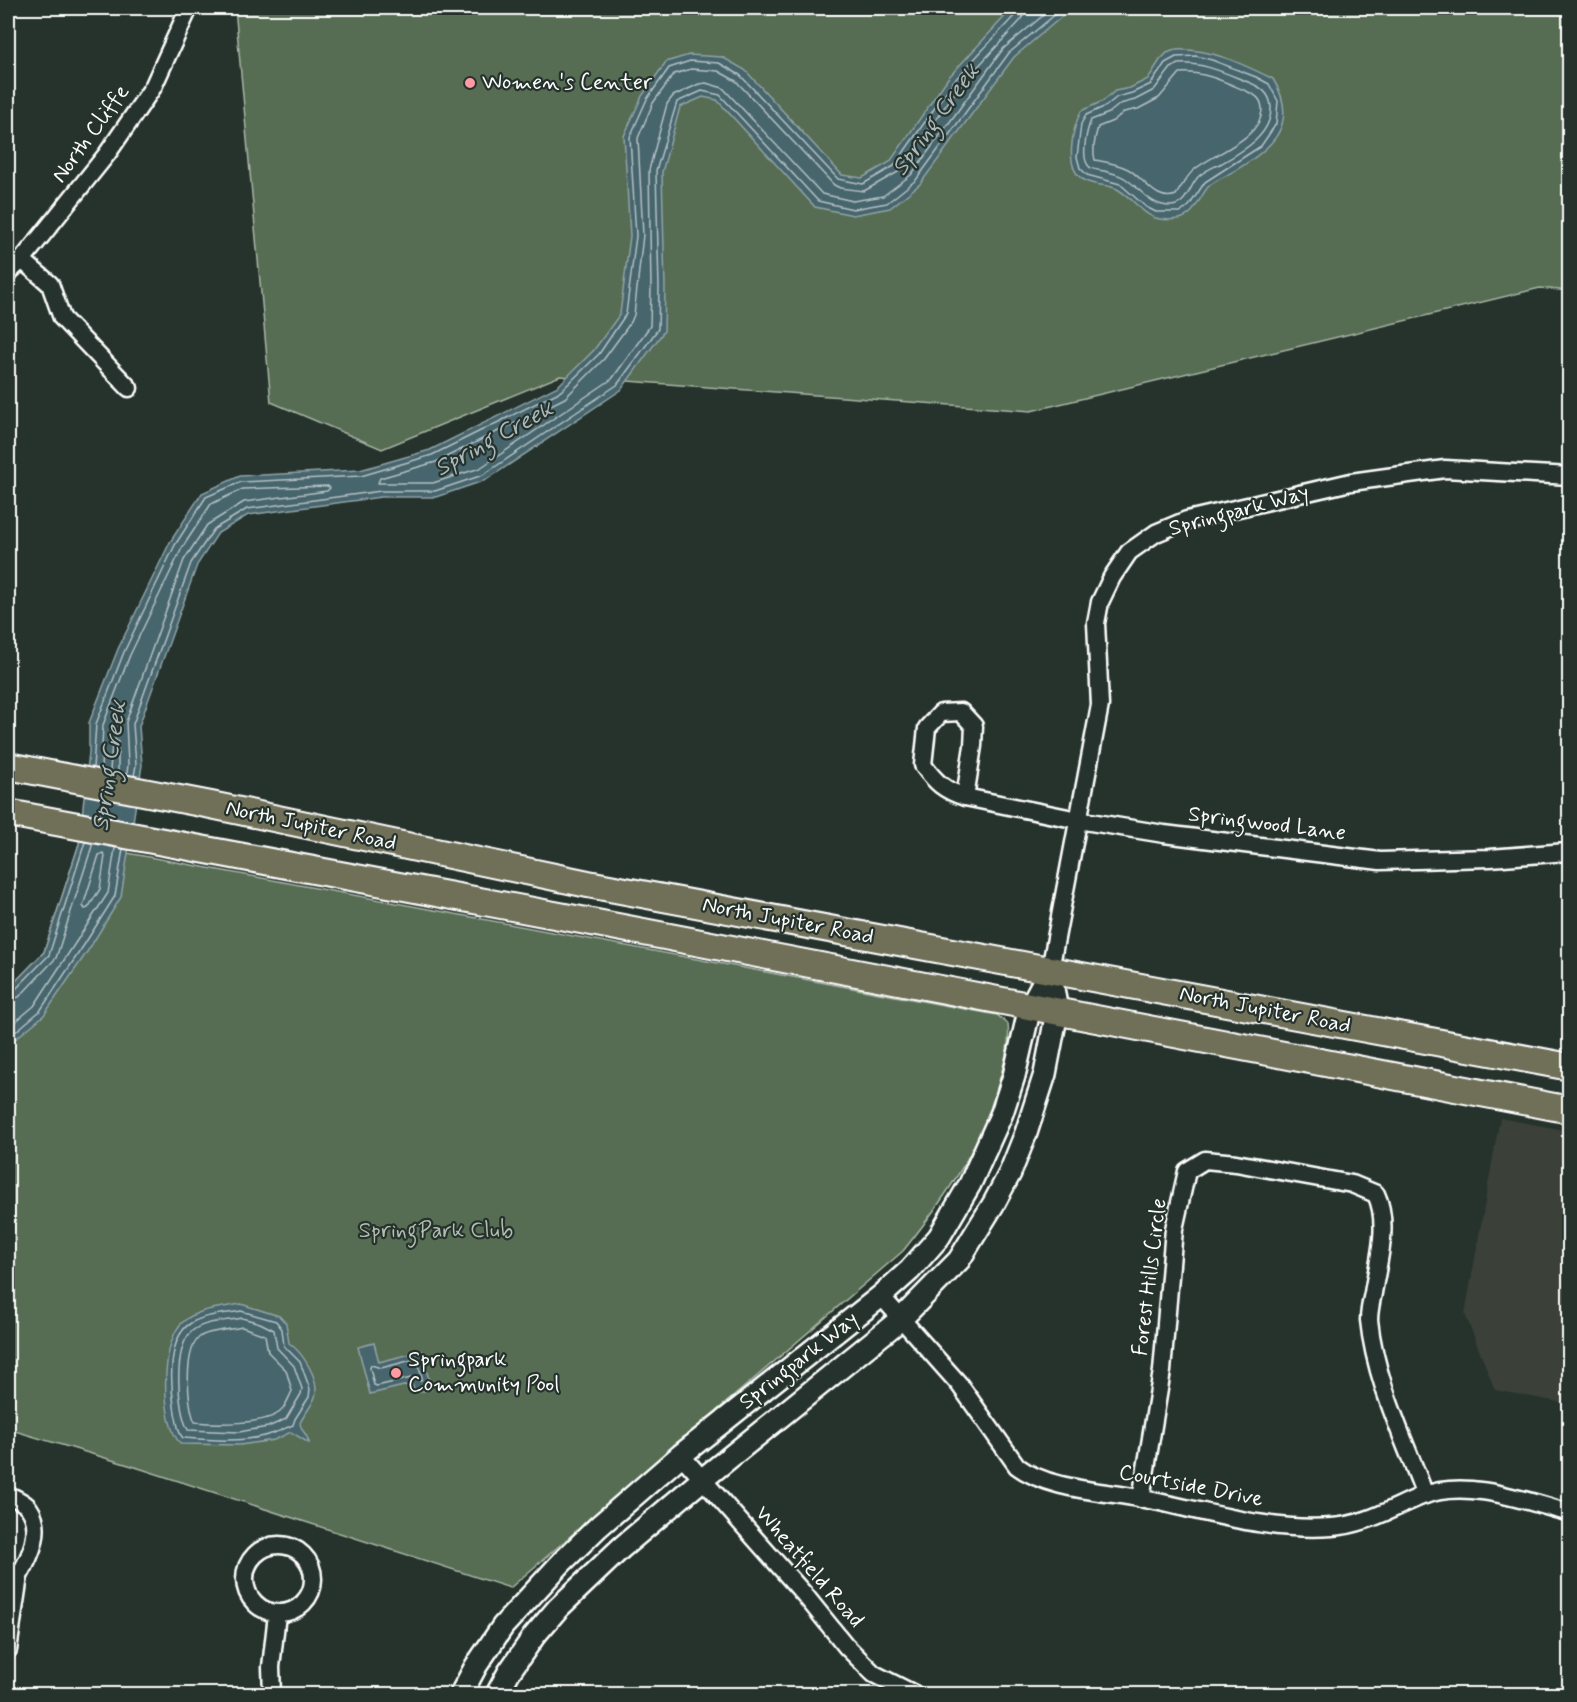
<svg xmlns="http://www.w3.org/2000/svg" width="1577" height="1702" font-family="Mynerve,sans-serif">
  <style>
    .built { fill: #3a4039 }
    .green { fill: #566d52; stroke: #aab6a8; stroke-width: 1.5 }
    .water { fill: #47656d; stroke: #91a3a7; stroke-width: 1.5 }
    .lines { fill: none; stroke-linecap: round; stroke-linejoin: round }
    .shore { stroke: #b5c1c5; stroke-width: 1.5 }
    .minor-casing { stroke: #fff; stroke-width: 21 }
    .tertiary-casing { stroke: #fff; stroke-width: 26 }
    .primary-casing { stroke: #fff; stroke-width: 30 }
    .minor { stroke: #26332d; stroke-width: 16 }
    .tertiary { stroke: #26332d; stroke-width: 21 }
    .primary { stroke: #706f59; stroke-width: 26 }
    .poi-dot { fill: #ff9aa2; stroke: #26332d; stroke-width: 2 }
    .labels { text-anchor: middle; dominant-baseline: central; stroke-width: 4.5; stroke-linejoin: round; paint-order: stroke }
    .poi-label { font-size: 22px; fill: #fff; stroke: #26332d; text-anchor: start }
    .street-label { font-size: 22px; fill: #fff; stroke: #26332d }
    .park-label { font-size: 22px; fill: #b3bdb1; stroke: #26332d }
    .water-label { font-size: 24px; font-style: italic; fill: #acbabd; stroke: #26332d }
  </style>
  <rect width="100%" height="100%" fill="#26332d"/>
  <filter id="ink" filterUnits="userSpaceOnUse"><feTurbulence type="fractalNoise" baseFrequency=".0167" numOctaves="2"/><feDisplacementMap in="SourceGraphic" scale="12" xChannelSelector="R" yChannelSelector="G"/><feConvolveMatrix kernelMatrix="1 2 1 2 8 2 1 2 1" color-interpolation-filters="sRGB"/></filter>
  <g filter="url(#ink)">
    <!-- built -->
    <polygon class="built" points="1500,1118 1569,1131 1569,1404 1495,1390 1465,1314"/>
    <!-- green -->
    <g class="green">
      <polygon points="235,8 1569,8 1569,291 1540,288 1031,411 560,376 382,449 271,402"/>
      <path d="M 79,844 L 997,1015 L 1008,1024 C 1010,1043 1006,1056 1001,1074 C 984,1143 947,1196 903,1251 L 510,1588 L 132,1466 L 8,1429 L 8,989 L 44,952 Z"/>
    </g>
    <!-- water -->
    <g class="water">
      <polygon points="1015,8 1072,8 1014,57 920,184 890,208 853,215 815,207 717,100 703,97 680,107 662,172 665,288 664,331 621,390 486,480 436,497 381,497 248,515 218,533 197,565 139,726 142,765 121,897 89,949 44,1015 8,1045 8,989 44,952 79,844 89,752 89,723 118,649 170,542 202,493 240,476 360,470 430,450 558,386 594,350 620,314 630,236 624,136 642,96 666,62 689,55 722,57 745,70 842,175 862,178 890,162 948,78 1009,12"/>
      <path d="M 1175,50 C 1210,48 1243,64 1273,79 C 1302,126 1268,152 1229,174 C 1222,178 1215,180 1209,186 C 1199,196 1196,216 1179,219 C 1142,224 1142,203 1117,189 C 1107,184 1095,186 1086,181 C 1062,171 1073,128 1081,111 L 1103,101 L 1115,91 L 1130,88 L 1148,79 L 1160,60 L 1167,53 Z"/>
      <path d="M 241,1304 L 279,1316 L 286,1323 L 289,1343 C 303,1353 320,1379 315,1397 C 312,1406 304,1414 300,1423 C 301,1431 308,1435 309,1443 L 291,1432 L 274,1440 L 240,1445 L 181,1444 C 160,1425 160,1339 184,1321 C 199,1308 222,1308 241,1304 Z"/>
      <polygon points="374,1343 379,1362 422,1351 431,1389 415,1393 412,1384 370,1394 358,1347"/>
    </g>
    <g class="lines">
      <!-- shore -->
      <g class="shore">
        <polyline points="1025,8 1022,19 959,87 898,172 864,191 840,188 834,185 736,81 718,71 691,69 674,74 653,103 638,138 643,235 634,315 631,322 604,359 565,398 436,462 380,478 378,483 433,483 480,468 612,379 650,326 651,288 649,170 667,104 673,96 699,84 706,83 723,88 822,194 853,201 883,196 911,175 1003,49 1052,8"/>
        <polygon points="1176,57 1196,56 1212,60 1256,77 1269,84 1278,101 1276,124 1261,146 1205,182 1189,206 1181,212 1156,212 1146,207 1120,184 1087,175 1080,168 1077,157 1081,124 1086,115 1106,106 1117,97 1132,93 1151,84 1165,63"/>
        <path d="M 1178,64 C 1203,62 1225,73 1248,82 C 1261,87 1270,93 1271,107 C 1272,135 1243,151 1222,163 C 1214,167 1205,170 1198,177 C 1189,187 1187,205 1171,206 C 1150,206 1142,190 1126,179 C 1119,174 1111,173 1104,171 C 1100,170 1094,170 1091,168 C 1079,161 1087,130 1091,120 L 1109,113 L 1120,104 L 1135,100 L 1154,90 L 1171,68 Z"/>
        <path d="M 1180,73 C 1203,71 1225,82 1246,91 C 1256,95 1262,99 1262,110 C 1261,139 1214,153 1195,169 C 1187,175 1182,186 1176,195 C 1156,203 1144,178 1128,169 C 1118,164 1106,162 1095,160 C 1092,150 1095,137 1098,127 L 1113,121 L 1124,112 L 1138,109 L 1159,98 Z"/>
        <polyline points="93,768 96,724 124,652 175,545 206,497 241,482 361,476 432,455 561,391 599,354 626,314 636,236 630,137 647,99 669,68 690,61 719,63 740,75 838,179 863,184 894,166 953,82 1016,14 1018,8"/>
        <polyline points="101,769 103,725 130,655 182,548 211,504 243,489 328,486 330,488 327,491 244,502 207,525 184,560 126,722 128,764 127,774"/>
        <polyline points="110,771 112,742 115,739 118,742 118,773"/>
        <polyline points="134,776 136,765 133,724 191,563 214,529 247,509 381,491 435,491 483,475 617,385 658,329 659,288 656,171 677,102 702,91 720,95 818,201 853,209 887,203 916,180 1009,53 1063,8"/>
        <polygon points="103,853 105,856 100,889 88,908 85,909 83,906 99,855"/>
        <polyline points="8,993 14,991 49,955 85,842"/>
        <polyline points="8,1000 19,997 56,958 93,843"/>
        <polyline points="8,1028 34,1006 108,893 115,848"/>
        <polyline points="8,1038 40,1011 84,945 115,896 123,849"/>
        <path d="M 241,1311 L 276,1321 L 282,1329 L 284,1346 L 300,1362 L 310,1389 L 309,1397 L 295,1419 L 293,1425 C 285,1428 278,1432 271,1434 C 245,1443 209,1440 183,1438 L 180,1434 C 172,1408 162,1340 191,1323 C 206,1314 225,1314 241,1311 Z"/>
        <path d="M 242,1318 L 260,1323 L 274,1330 L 277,1348 L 294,1366 L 302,1389 L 301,1394 L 286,1419 L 268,1427 L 239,1432 L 188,1430 C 177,1410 173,1348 192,1331 C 204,1321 227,1321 242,1318 Z"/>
        <path d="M 242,1327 L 265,1335 L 268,1352 L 286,1370 L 292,1391 C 289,1397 285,1408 280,1412 C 263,1425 216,1424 195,1422 C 187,1406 183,1348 201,1336 C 211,1330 230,1330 242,1327 Z"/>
        <polygon points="416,1359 422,1377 421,1381 411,1378 377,1386 374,1385 370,1368 371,1365 381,1368"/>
      </g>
      <defs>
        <g id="minor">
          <polyline points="22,260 50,284 62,318 129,388"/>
          <polyline points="8,273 22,260 107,154 153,87 189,8"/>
          <path d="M 961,712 L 974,726 L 973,746 L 965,797 C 944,790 936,783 923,765 L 927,728 L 941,713 Z"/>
          <polyline points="965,797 1078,820 1164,834 1380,861 1490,858 1567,852 1570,849"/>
          <polyline points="1050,970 1100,705 1096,623 1100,602 1112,577 1129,552 1156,533 1187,520 1351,482 1445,469 1570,476"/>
          <path d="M 881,1296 L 959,1384 L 1017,1466 C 1047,1489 1101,1491 1139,1498 C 1203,1510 1266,1532 1332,1527 C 1365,1525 1392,1508 1422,1496 C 1466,1478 1526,1501 1570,1513"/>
          <polyline points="681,1455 804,1594 846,1646 874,1674 914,1694"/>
          <path d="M 8,1498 L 13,1497 C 18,1500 26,1503 29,1508 C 44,1529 30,1557 19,1576 L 8,1571"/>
          <path d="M 1141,1499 L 1162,1371 L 1174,1229 L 1187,1171 L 1205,1160 L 1236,1163 L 1352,1184 L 1376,1194 C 1390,1224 1378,1261 1373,1293 C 1371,1302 1369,1311 1369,1320 C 1375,1380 1404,1439 1425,1495"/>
          <circle cx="279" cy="1579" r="34"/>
          <polyline points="8,1650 19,1576"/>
          <polyline points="272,1694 271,1667 277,1614"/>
        </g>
        <g id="tertiary">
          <polyline points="461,1694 476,1666 503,1626 562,1562 598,1527 681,1455 881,1296 910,1270 939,1237 970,1184 1002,1113 1014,1076 1030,1007 1050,970"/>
          <polyline points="497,1694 509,1672 534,1636 558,1608 621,1548 703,1479 901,1319 959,1260 994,1203 1010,1173 1026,1133 1045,1074 1057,1012 1050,970"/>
        </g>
        <g id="primary">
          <polyline points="8,766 211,805 588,884 1570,1067"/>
          <polyline points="8,813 581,920 1570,1110"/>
        </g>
      </defs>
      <!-- minor casing -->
      <use href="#minor" class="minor-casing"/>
      <!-- tertiary casing -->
      <use href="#tertiary" class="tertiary-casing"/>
      <!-- primary casing -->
      <use href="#primary" class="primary-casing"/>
      <!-- minor -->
      <use href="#minor" class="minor"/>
      <!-- tertiary -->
      <use href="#tertiary" class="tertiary"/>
      <!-- primary -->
      <use href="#primary" class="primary"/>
    </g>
  </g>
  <!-- markers -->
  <g class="poi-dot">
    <circle cx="470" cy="83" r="6"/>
    <circle cx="396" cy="1373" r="6"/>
  </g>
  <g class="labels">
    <!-- poi labels -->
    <g class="poi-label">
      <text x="482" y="83">Women's Center</text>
      <text x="408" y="1360">Springpark<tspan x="408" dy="25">Community Pool</tspan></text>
    </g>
    <!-- street labels -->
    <g class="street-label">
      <text transform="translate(91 134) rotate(-54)">North Cliffe</text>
      <text transform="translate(1239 511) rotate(-15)">Springpark Way</text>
      <text transform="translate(1267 824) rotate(7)">Springwood Lane</text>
      <text transform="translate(311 826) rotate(12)">North Jupiter Road</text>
      <text transform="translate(788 921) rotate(11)">North Jupiter Road</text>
      <text transform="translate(1265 1010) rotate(11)">North Jupiter Road</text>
      <text transform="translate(1150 1277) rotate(-83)">Forest Hills Circle</text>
      <text transform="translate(799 1361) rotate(-38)">Springpark Way</text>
      <text transform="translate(1191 1486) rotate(11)">Courtside Drive</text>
      <text transform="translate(809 1567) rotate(49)">Wheatfield Road</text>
    </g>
    <!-- park labels -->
    <g class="park-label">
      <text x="436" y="1231">SpringPark Club</text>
    </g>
    <!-- water labels -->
    <g class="water-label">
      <text transform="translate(936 120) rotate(-54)">Spring Creek</text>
      <text transform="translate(494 439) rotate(-29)">Spring Creek</text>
      <text transform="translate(110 766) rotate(-82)">Spring Creek</text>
    </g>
  </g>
  <!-- margin -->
  <rect width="1577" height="1702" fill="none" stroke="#26332d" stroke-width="30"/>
  <rect x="15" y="15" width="1547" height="1672" fill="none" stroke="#fff" stroke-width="2" filter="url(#ink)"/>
</svg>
